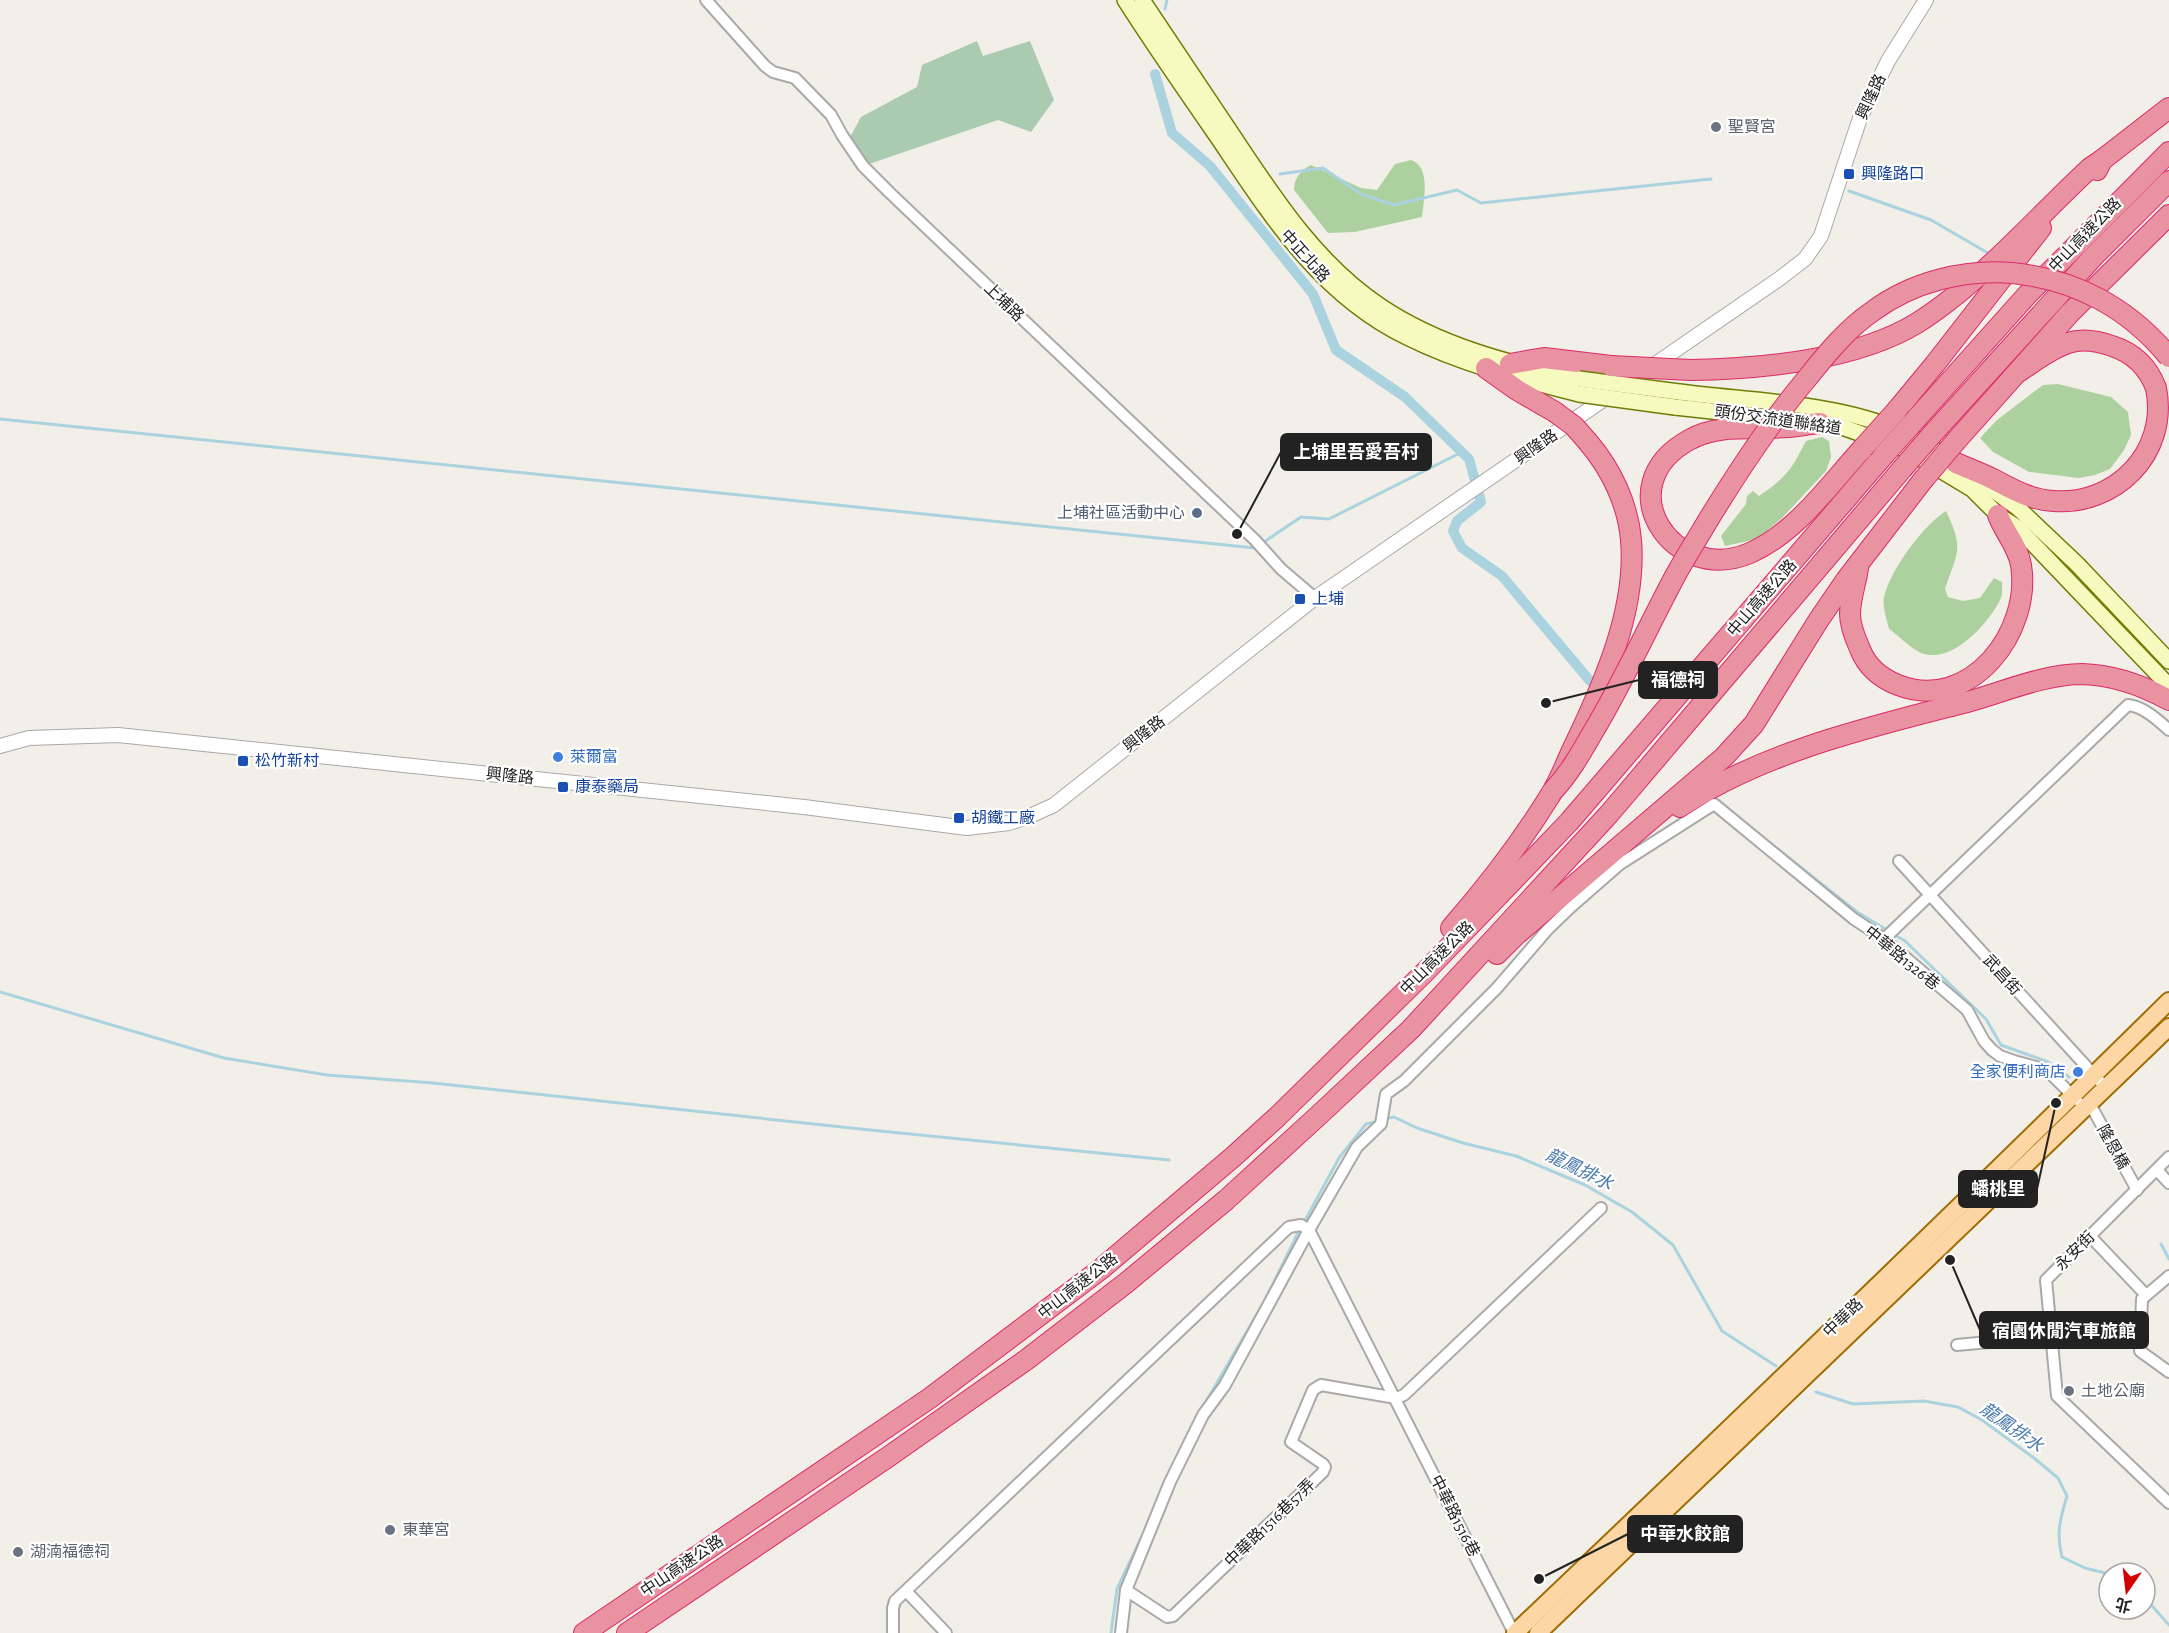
<svg xmlns="http://www.w3.org/2000/svg" width="2169" height="1633" font-family="'Alegreya Sans','Noto Sans TC',sans-serif">
  <style>
    .forest { fill: #add19e }
    .cemetery { fill: #aacbaf }
    .lines { fill: none; stroke-linecap: round; stroke-linejoin: round }
    .stream { stroke: #aad3df; stroke-width: 3 }
    .canal { stroke: #aad3df; stroke-width: 10 }
    .minor-casing { stroke: #a9a9a9; stroke-width: 14 }
    .tertiary-casing { stroke: #a9a9a9; stroke-width: 16 }
    .secondary-casing { stroke: #707d05; stroke-width: 18 }
    .primary-casing { stroke: #a06b00; stroke-width: 20 }
    .motorway-casing { stroke: #dc2a67; stroke-width: 22 }
    .minor { stroke: #fff; stroke-width: 10 }
    .tertiary { stroke: #fff; stroke-width: 14 }
    .secondary { stroke: #f7fabf; stroke-width: 15 }
    .primary { stroke: #fcd6a4; stroke-width: 16 }
    .motorway { stroke: #e892a2; stroke-width: 20 }
    .secondary-bridge-casing { stroke: #707d05; stroke-width: 18; stroke-linecap: butt }
    .motorway-bridge-casing { stroke: #dc2a67; stroke-width: 22; stroke-linecap: butt }
    .secondary-bridge { stroke: #f7fabf; stroke-width: 15 }
    .motorway-bridge { stroke: #e892a2; stroke-width: 20 }
    .worship-dot { fill: #6b7280; stroke: #fff; stroke-width: 2 }
    .transit-dot { fill: #1a4fb4; stroke: #fff; stroke-width: 2 }
    .service-dot { fill: #5c6f8a; stroke: #fff; stroke-width: 2 }
    .shop-dot { fill: #3f7fe0; stroke: #fff; stroke-width: 2 }
    .labels { text-anchor: middle; dominant-baseline: central; stroke-width: 4.5; stroke-linejoin: round; paint-order: stroke }
    .street-label { font-size: 16px; fill: #222; stroke: #fff }
    .worship-label { font-size: 16px; fill: #5b616d; stroke: #fff; text-anchor: start }
    .transit-label { font-size: 16px; fill: #164399; stroke: #fff; text-anchor: start }
    .service-label { font-size: 16px; fill: #4e5e75; stroke: #fff; text-anchor: end }
    .shop-label { font-size: 16px; fill: #366cbe; stroke: #fff; text-anchor: start }
    .water-label { font-size: 18px; font-style: italic; fill: #4a7aab; stroke: #fff }
    .leader { fill: none; stroke: #222; stroke-width: 2 }
    .callout-dot { fill: #222; stroke: #fff; stroke-width: 2 }
    .callout { fill: #222; stroke: #222; stroke-width: 2 }
    .callout-label { font-size: 18px; text-anchor: middle; font-weight: bold; fill: #fff }
  </style>
  <rect width="100%" height="100%" fill="#f2efe9"/>
  <!-- forest -->
  <g class="forest">
    <path d="M 1411,160 C 1431,167 1424,199 1422,217 L 1355,232 L 1328,233 L 1294,190 C 1294,178 1301,170 1311,165 L 1361,188 L 1377,190 L 1395,164 Z"/>
    <polygon points="2058,384 2111,397 2128,412 2131,435 2124,450 2110,469 2095,475 2079,478 2029,472 1993,452 1980,438 1997,420 2043,385"/>
    <path d="M 1822,437 L 1829,441 L 1831,457 L 1826,471 L 1782,518 L 1757,539 L 1725,546 L 1721,536 L 1746,504 L 1747,496 L 1753,491 L 1759,496 C 1787,477 1791,470 1806,441 Z"/>
    <path d="M 1946,511 C 1964,549 1958,551 1945,589 L 1948,597 L 1963,601 L 1980,598 L 1994,578 L 2002,582 C 2002,588 2003,595 2000,600 C 1988,624 1950,667 1919,652 C 1909,647 1899,636 1889,629 C 1887,620 1882,606 1884,597 C 1890,571 1923,525 1946,511 Z"/>
  </g>
  <!-- cemetery -->
  <polygon class="cemetery" points="977,41 983,56 1030,41 1054,100 1031,132 998,120 869,164 849,139 861,117 917,87 922,65"/>
  <g class="lines">
    <!-- stream -->
    <g class="stream">
      <polyline points="1165,9 1167,0"/>
      <polyline points="1280,174 1323,168 1361,194 1394,205 1457,190 1481,203 1711,179"/>
      <polyline points="1849,191 1931,220 1988,253"/>
      <polyline points="0,419 1255,548 1301,517 1329,519 1462,452"/>
      <polyline points="1734,814 1857,912 1905,941 1986,1019 2001,1045 2048,1062 2069,1077"/>
      <polyline points="0,992 224,1058 327,1075 433,1083 870,1130 1169,1160"/>
      <polyline points="1385,1119 1394,1117 1417,1128 1463,1143 1516,1156 1585,1185 1632,1212 1673,1245 1722,1331 1776,1366"/>
      <polyline points="2161,1244 2169,1259"/>
      <polyline points="1267,1296 1296,1237 1339,1158 1366,1124 1379,1121"/>
      <path d="M 1816,1392 L 1853,1404 L 1924,1401 L 1958,1407 L 1982,1420 L 2034,1458 L 2058,1478 L 2067,1496 C 2060,1519 2056,1534 2062,1557 L 2085,1568 L 2109,1574"/>
      <polyline points="1204,1405 1264,1302"/>
      <polyline points="2145,1598 2169,1625"/>
      <polyline points="1111,1633 1117,1589 1142,1536"/>
    </g>
    <!-- canal -->
    <polyline class="canal" points="1155,74 1172,133 1210,166 1313,294 1336,350 1405,397 1469,459 1481,502 1457,521 1453,531 1462,548 1502,576 1590,681"/>
    <defs>
      <g id="minor">
        <polyline points="706,0 765,66 773,72 795,78 831,115 842,135 863,166 890,193 1255,540 1281,569 1315,598"/>
        <polyline points="1899,861 2106,1088"/>
        <path d="M 1884,939 L 2128,705 C 2143,706 2159,721 2169,730"/>
        <polyline points="2090,1104 2137,1190"/>
        <polyline points="2169,1157 2046,1280 2057,1396 2169,1503"/>
        <polyline points="2157,1170 2169,1183"/>
        <polyline points="2090,1236 2146,1295"/>
        <polyline points="2169,1276 2142,1299 2140,1351 2169,1372"/>
        <polyline points="1957,1345 2051,1336 2141,1330"/>
        <polyline points="1396,1398 1404,1395 1601,1208"/>
        <polyline points="1126,1590 1167,1617 1173,1616 1323,1472 1325,1467 1323,1464 1291,1442 1313,1390 1321,1385 1396,1398"/>
        <polyline points="906,1591 946,1633"/>
        <polyline points="893,1633 893,1608 895,1601 1289,1227 1301,1225 1309,1230 1514,1633"/>
        <polyline points="1121,1633 1126,1590 1170,1482 1203,1415 1225,1385 1309,1230 1357,1147 1381,1124 1386,1094 1404,1081 1497,988 1548,929 1572,906 1620,864 1714,804 1854,919 1884,939 1967,1010 1984,1041 1992,1050 2000,1056 2014,1061 2047,1070 2077,1100"/>
      </g>
      <polyline id="tertiary" points="0,746 29,738 118,735 804,807 967,828 1009,823 1030,816 1054,805 1315,598 1779,279 1805,259 1821,236 1860,118 1888,61 1926,0"/>
      <g id="secondary">
        <path d="M 1125,0 C 1155,47 1187,93 1219,139 C 1271,216 1320,295 1407,337 C 1461,364 1521,379 1579,394"/>
        <path d="M 1142,0 C 1172,45 1202,90 1233,136 C 1275,199 1316,263 1380,306 C 1439,346 1511,364 1579,379"/>
        <path d="M 1679,392 C 1747,401 1828,402 1891,427 C 1913,435 1932,448 1951,460"/>
        <polyline points="1675,407 1785,419"/>
        <polyline points="1809,422 1842,427 1907,450 1972,489 1998,515 2018,528 2169,686"/>
        <polyline points="1978,479 2018,508 2077,564 2169,661"/>
      </g>
      <g id="primary">
        <path d="M 1515,1633 C 1735,1424 1953,1214 2169,1001"/>
        <polyline points="1538,1633 2169,1027"/>
      </g>
      <g id="motorway">
        <polyline points="2097,170 2102,160 2169,108"/>
        <polyline points="1510,364 1544,358 1611,366"/>
        <polyline points="1486,368 1517,390 1555,412"/>
        <path d="M 1691,370 C 1761,369 1857,360 1917,323 C 1978,285 2037,217 2090,168 L 2102,160"/>
        <polyline points="1897,410 1935,364 2041,228"/>
        <polyline points="1917,418 2027,295 2169,152"/>
        <path d="M 1820,423 C 1809,424 1799,426 1788,427 C 1756,430 1718,423 1689,440 C 1606,486 1673,586 1750,553 C 1797,532 1829,485 1863,448"/>
        <polyline points="1935,431 2094,256 2169,181"/>
        <polyline points="1956,441 2070,313 2169,215"/>
        <path d="M 1956,463 C 1968,468 1981,473 1993,479 C 2012,489 2031,500 2053,501 C 2114,506 2169,454 2156,388 C 2148,367 2134,353 2112,346 C 2098,341 2083,338 2068,343 C 2050,349 2035,361 2020,371"/>
        <path d="M 1858,568 C 1856,583 1850,599 1850,614 C 1850,626 1855,638 1860,649 C 1867,667 1880,678 1898,685 C 1970,713 2032,632 2021,565 C 2018,546 2004,532 1998,515"/>
        <path d="M 1680,807 C 1765,751 1870,727 1967,702 C 2003,692 2045,674 2082,674 C 2113,675 2142,685 2169,700"/>
        <path d="M 1451,928 C 1485,889 1524,838 1551,794 C 1561,778 1567,760 1575,744 C 1604,683 1637,609 1631,540 C 1628,504 1611,469 1588,442"/>
        <polyline points="1497,954 1516,935 1724,757 1754,724 1818,621 1846,580 1923,480"/>
        <polyline points="584,1633 930,1398 1101,1269 1233,1157 1277,1117 1425,972 1569,822 1883,456"/>
        <polyline points="627,1633 888,1457 1026,1360 1126,1283 1226,1200 1319,1115 1411,1029 1609,814 1902,469"/>
      </g>
    </defs>
    <!-- minor casing -->
    <use href="#minor" class="minor-casing"/>
    <!-- tertiary casing -->
    <use href="#tertiary" class="tertiary-casing"/>
    <!-- secondary casing -->
    <use href="#secondary" class="secondary-casing"/>
    <!-- primary casing -->
    <use href="#primary" class="primary-casing"/>
    <!-- motorway casing -->
    <use href="#motorway" class="motorway-casing"/>
    <!-- minor -->
    <use href="#minor" class="minor"/>
    <!-- tertiary -->
    <use href="#tertiary" class="tertiary"/>
    <!-- secondary -->
    <use href="#secondary" class="secondary"/>
    <!-- primary -->
    <use href="#primary" class="primary"/>
    <!-- motorway -->
    <use href="#motorway" class="motorway"/>
    <defs>
      <g id="secondary-bridge">
        <polyline points="1579,379 1679,392"/>
        <polyline points="1579,394 1675,407"/>
      </g>
      <g id="motorway-bridge">
        <polyline points="1611,366 1691,370"/>
        <polyline points="1555,412 1574,426 1588,442"/>
        <polyline points="1863,448 1897,410"/>
        <polyline points="1883,456 1917,418"/>
        <polyline points="1902,469 1935,431"/>
        <polyline points="1923,480 1956,441"/>
        <path d="M 1552,792 C 1569,774 1581,753 1593,732 C 1623,682 1647,629 1674,578 C 1684,559 1696,541 1707,522 C 1738,471 1770,422 1809,376 C 1828,352 1848,328 1873,311 C 1912,282 1964,269 2012,273 C 2075,279 2129,308 2169,357"/>
      </g>
    </defs>
    <!-- secondary-bridge casing -->
    <use href="#secondary-bridge" class="secondary-bridge-casing"/>
    <!-- motorway-bridge casing -->
    <use href="#motorway-bridge" class="motorway-bridge-casing"/>
    <!-- secondary-bridge -->
    <use href="#secondary-bridge" class="secondary-bridge"/>
    <!-- motorway-bridge -->
    <use href="#motorway-bridge" class="motorway-bridge"/>
  </g>
  <!-- markers -->
  <g class="worship-dot">
    <circle cx="1716" cy="127" r="6"/>
    <circle cx="2069" cy="1391" r="6"/>
    <circle cx="390" cy="1530" r="6"/>
    <circle cx="18" cy="1552" r="6"/>
  </g>
  <g class="transit-dot">
    <rect x="1843" y="168" width="12" height="12" rx="3"/>
    <rect x="1294" y="593" width="12" height="12" rx="3"/>
    <rect x="237" y="755" width="12" height="12" rx="3"/>
    <rect x="557" y="781" width="12" height="12" rx="3"/>
    <rect x="953" y="812" width="12" height="12" rx="3"/>
  </g>
  <circle class="service-dot" cx="1197" cy="513" r="6"/>
  <g class="shop-dot">
    <circle cx="558" cy="757" r="6"/>
    <circle cx="2078" cy="1072" r="6"/>
  </g>
  <g class="labels">
    <!-- street labels -->
    <g class="street-label">
      <text transform="translate(1871 97) rotate(-65)">興隆路</text>
      <text transform="translate(2085 235) rotate(-46)">中山高速公路</text>
      <text transform="translate(1305 256) rotate(48)">中正北路</text>
      <text transform="translate(1004 302) rotate(44)">上埔路</text>
      <text transform="translate(1778 420) rotate(8)">頭份交流道聯絡道</text>
      <text transform="translate(1536 447) rotate(-35)">興隆路</text>
      <text transform="translate(1762 598) rotate(-49)">中山高速公路</text>
      <text transform="translate(1144 734) rotate(-38)">興隆路</text>
      <text transform="translate(510 776) rotate(6)">興隆路</text>
      <text transform="translate(1437 958) rotate(-45)">中山高速公路</text>
      <text transform="translate(1902 958) rotate(39)">中華路1326巷</text>
      <text transform="translate(2002 975) rotate(48)">武昌街</text>
      <text transform="translate(2113 1147) rotate(61)">隆恩橋</text>
      <text transform="translate(2075 1251) rotate(-45)">永安街</text>
      <text transform="translate(1078 1286) rotate(-38)">中山高速公路</text>
      <text transform="translate(1843 1318) rotate(-44)">中華路</text>
      <text transform="translate(1455 1516) rotate(63)">中華路1516巷</text>
      <text transform="translate(1270 1523) rotate(-44)">中華路1516巷57弄</text>
      <text transform="translate(682 1566) rotate(-34)">中山高速公路</text>
    </g>
    <!-- worship labels -->
    <g class="worship-label">
      <text x="1728" y="127">聖賢宮</text>
      <text x="2081" y="1391">土地公廟</text>
      <text x="402" y="1530">東華宮</text>
      <text x="30" y="1552">湖湳福德祠</text>
    </g>
    <!-- transit labels -->
    <g class="transit-label">
      <text x="1861" y="174">興隆路口</text>
      <text x="1312" y="599">上埔</text>
      <text x="255" y="761">松竹新村</text>
      <text x="575" y="787">康泰藥局</text>
      <text x="971" y="818">胡鐵工廠</text>
    </g>
    <!-- service labels -->
    <g class="service-label">
      <text x="1185" y="513">上埔社區活動中心</text>
    </g>
    <!-- shop labels -->
    <g class="shop-label">
      <text x="570" y="757">萊爾富</text>
      <text x="2066" y="1072" text-anchor="end">全家便利商店</text>
    </g>
    <!-- water labels -->
    <g class="water-label">
      <text transform="translate(1579 1170) rotate(26)">龍鳳排水</text>
      <text transform="translate(2011 1428) rotate(35)">龍鳳排水</text>
    </g>
  </g>
  <!-- callouts -->
  <path class="leader" d="M1237 534L1281 452M1546 703L1639 680M2056 1103L2037 1189M1950 1260L1980 1330M1539 1579L1628 1534"/>
  <g class="callout-dot">
    <circle cx="1237" cy="534" r="6"/>
    <circle cx="1546" cy="703" r="6"/>
    <circle cx="2056" cy="1103" r="6"/>
    <circle cx="1950" cy="1260" r="6"/>
    <circle cx="1539" cy="1579" r="6"/>
  </g>
  <g class="callout">
    <rect x="1281" y="434" width="150" height="36" rx="6"/>
    <rect x="1639" y="662" width="78" height="36" rx="6"/>
    <rect x="1959" y="1171" width="78" height="36" rx="6"/>
    <rect x="1980" y="1312" width="168" height="36" rx="6"/>
    <rect x="1628" y="1516" width="114" height="36" rx="6"/>
  </g>
  <g class="callout-label">
    <text x="1356" y="458">上埔里吾愛吾村</text>
    <text x="1678" y="686">福德祠</text>
    <text x="1998" y="1195">蟠桃里</text>
    <text x="2064" y="1337">宿園休閒汽車旅館</text>
    <text x="1685" y="1540">中華水餃館</text>
  </g>
  <!-- north arrow -->
  <g transform="translate(2127 1591) rotate(194)"><circle r="28" fill="#ffffff" stroke="#a7a7a7" stroke-width="1.5"/>
  <path d="M0-4.5L10 22L0 15L-10 22Z" fill="#d40000"/>
  <text y="-9" font-size="16" font-weight="bold" text-anchor="middle" fill="#222222">北</text>
  </g>
</svg>
